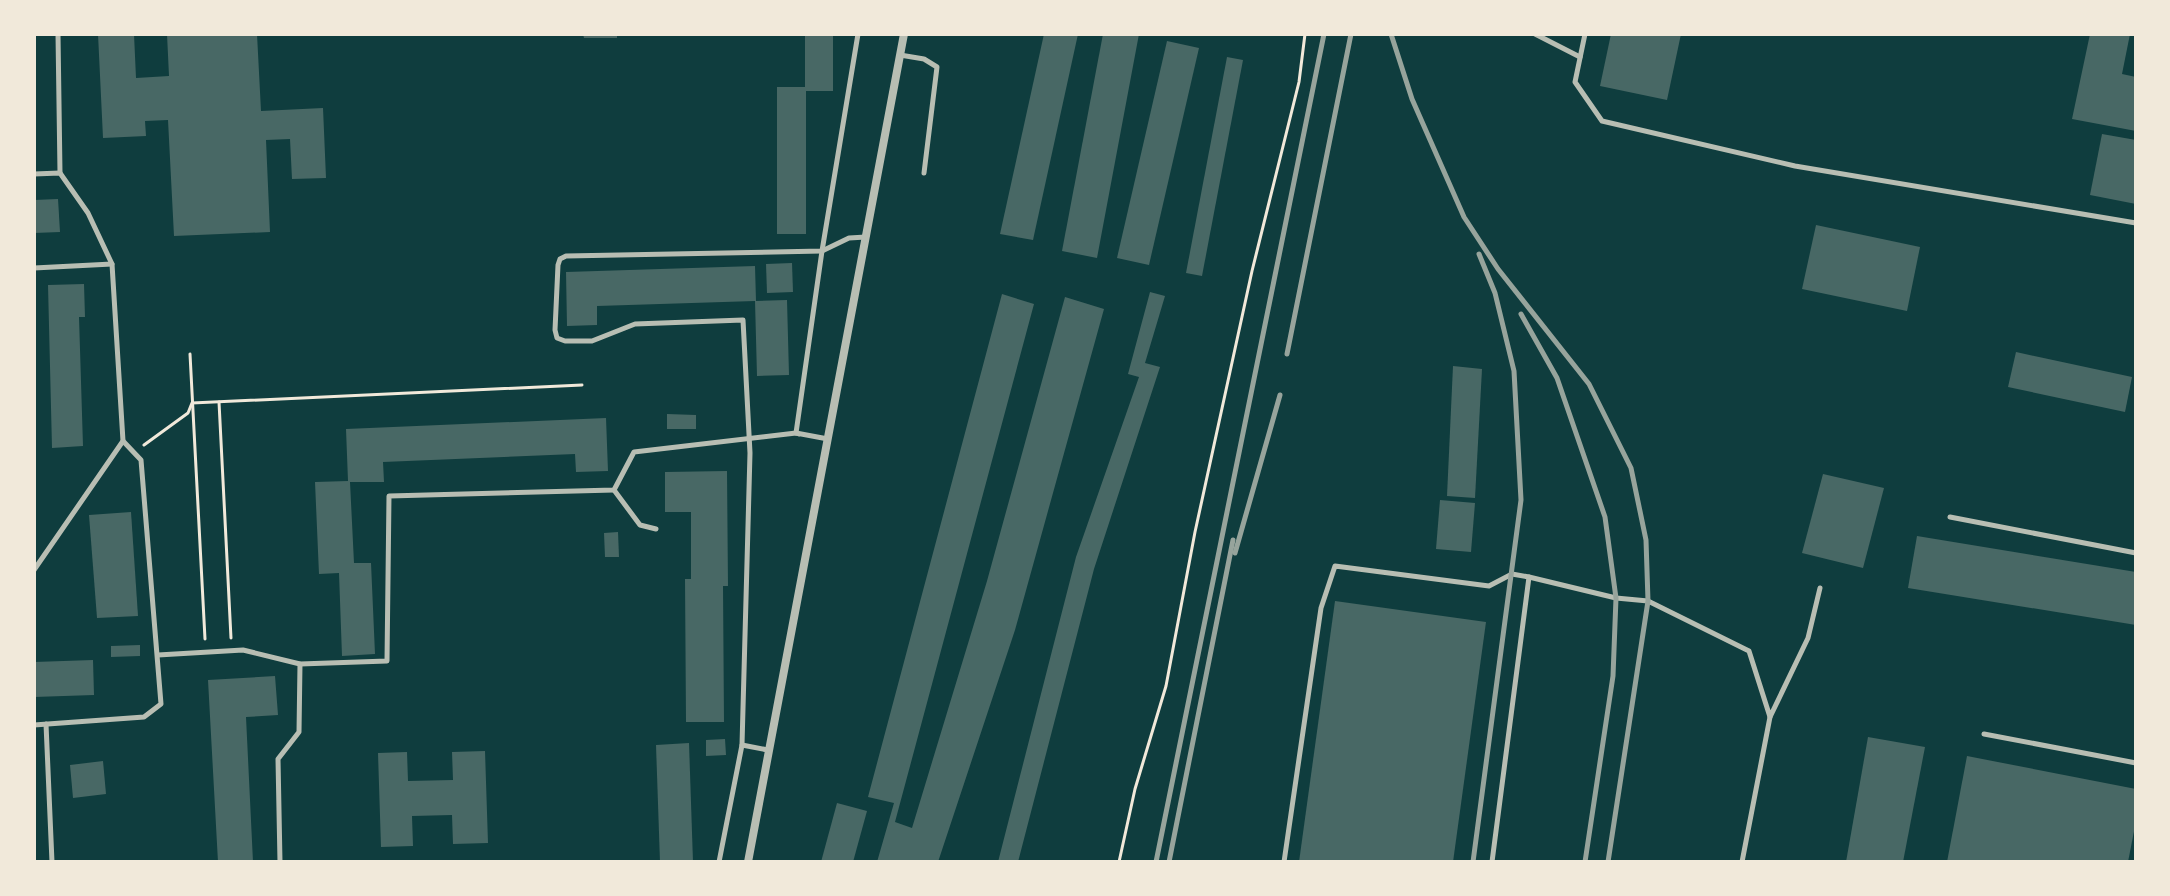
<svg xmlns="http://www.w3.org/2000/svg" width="2170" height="896" font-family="Spectral,serif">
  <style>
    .building { fill: #486865 }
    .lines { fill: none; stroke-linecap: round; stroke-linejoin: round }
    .path { stroke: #f1e9da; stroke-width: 3 }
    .service { stroke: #b8beb3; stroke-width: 5 }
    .minor { stroke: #b8beb3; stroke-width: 8 }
    .rail { stroke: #97a49c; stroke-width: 5 }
  </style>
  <rect width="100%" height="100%" fill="#0f3d3e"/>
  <!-- building -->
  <g class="building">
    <polygon points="98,34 134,34 136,78 169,76 167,34 257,34 261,111 323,108 326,178 292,179 290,139 266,140 270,232 174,236 168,120 145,121 146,136 103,138"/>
    <polygon points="583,34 617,34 617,38 584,38"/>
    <polygon points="805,34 833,34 833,91 806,91 806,234 777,234 777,87 805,87"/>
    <polygon points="1044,34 1078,34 1033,240 1000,234"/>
    <polygon points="1103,34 1139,34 1097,258 1062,251"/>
    <polygon points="1611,34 1681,34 1667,100 1600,86"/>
    <polygon points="2090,34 2130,34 2122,74 2136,77 2136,131 2072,119"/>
    <polygon points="1167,41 1199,48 1149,265 1117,258"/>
    <polygon points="1227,57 1243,60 1202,276 1186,273"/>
    <polygon points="2102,134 2136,140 2136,204 2090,195"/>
    <polygon points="58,199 60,232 34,233 34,200"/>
    <polygon points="1816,225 1920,247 1907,311 1802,289"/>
    <polygon points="792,263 793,292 767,293 766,264"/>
    <polygon points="755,266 756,301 787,300 789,375 757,376 755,301 597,306 597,325 567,326 566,272"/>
    <polygon points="84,284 85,317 79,317 83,446 52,448 48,285"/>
    <polygon points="1150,292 1165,296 1145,363 1160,367 1094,569 1018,862 998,862 1076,557 1139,377 1128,374"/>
    <polygon points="1002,294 1034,304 895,822 912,828 987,581 1065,297 1104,309 1015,630 938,862 877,862 894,803 868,797"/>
    <polygon points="2016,352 2132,377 2125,412 2008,387"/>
    <polygon points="1453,366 1482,369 1475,498 1447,496"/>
    <polygon points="667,414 696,415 696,429 667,429"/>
    <polygon points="606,418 608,471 576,472 575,454 383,462 384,482 350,482 354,563 371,563 375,654 342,656 339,573 319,574 315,482 348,481 346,429"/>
    <polygon points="727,471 728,586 723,586 724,722 686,722 685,579 691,579 691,512 665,512 665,472"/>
    <polygon points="1823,474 1884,488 1863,568 1802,553"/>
    <polygon points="1440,500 1475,503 1471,552 1436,549"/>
    <polygon points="131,512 138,616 97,618 89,515"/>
    <polygon points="618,532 619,557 605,557 604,533"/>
    <polygon points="1917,536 2136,572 2136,625 1908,588"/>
    <polygon points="1335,601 1486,622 1453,862 1299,862"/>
    <polygon points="140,645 140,656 111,657 111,646"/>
    <polygon points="93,660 94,695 34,697 34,662"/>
    <polygon points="275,676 278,715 246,717 253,862 218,862 208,680"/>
    <polygon points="1868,737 1925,747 1903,862 1846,862"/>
    <polygon points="725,739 726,755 706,756 706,740"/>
    <polygon points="689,743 693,862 660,862 656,745"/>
    <polygon points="485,751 488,843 453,844 452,815 412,816 413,846 381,847 378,753 407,752 408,781 453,780 452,752"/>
    <polygon points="1967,756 2136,789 2136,821 2128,862 1947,862"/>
    <polygon points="103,761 106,794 73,798 70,765"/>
    <polygon points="837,803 867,811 853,862 821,862"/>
  </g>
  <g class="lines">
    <!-- path -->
    <g class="path">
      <polyline points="190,354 205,639"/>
      <polyline points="219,402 231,638"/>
      <polyline points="144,445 188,413 192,403 582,385"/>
      <polyline points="1119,862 1135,789 1166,686 1195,532 1252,271 1299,82 1305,34"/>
    </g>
    <!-- service -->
    <g class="service">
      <polyline points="58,34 60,173"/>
      <polyline points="1535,34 1580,57"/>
      <polyline points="1585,34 1575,82 1602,121 1795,166 2136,223"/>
      <polyline points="900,55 924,59 937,67 924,173"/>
      <polyline points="34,174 60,173 88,213 112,264 123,441 34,570"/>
      <polyline points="34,268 112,264"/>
      <polyline points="799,434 796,433 822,251 858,34"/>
      <polyline points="614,490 640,525 656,529"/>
      <polyline points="1950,517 2136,553"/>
      <polyline points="158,655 243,650 300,664 387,661 389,496 614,490 634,452 796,433 828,439"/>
      <polyline points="46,724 52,862"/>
      <polyline points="34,725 144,717 161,704 141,460 123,441"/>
      <polyline points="1984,734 2136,763"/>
      <polyline points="742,745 768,750"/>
      <polyline points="280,862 278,759 299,732 300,664"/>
      <polyline points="719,862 742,745 750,453 743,320 635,324 592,341 565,341 557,338 555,330 558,265 560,259 566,256 822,251 849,238 866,237"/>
      <polyline points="1284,862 1321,608 1335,566 1489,586 1512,574 1529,577 1616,598 1648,601 1749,651 1770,717 1808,638 1820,588"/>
      <polyline points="1492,862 1529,577"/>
      <polyline points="1742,862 1770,717"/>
    </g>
    <!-- minor -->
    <polyline class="minor" points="748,862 904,34"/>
    <!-- rail -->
    <g class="rail">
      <polyline points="1391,34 1412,99 1464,217 1498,269 1589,384 1631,468 1646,540 1648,601 1608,862"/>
      <polyline points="1521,314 1557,378 1605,517 1616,598 1613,676 1585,862"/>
      <polyline points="1287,354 1351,34"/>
      <polyline points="1235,553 1280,395"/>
      <polyline points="1156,862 1324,34"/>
      <polyline points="1169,862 1233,540"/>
      <polyline points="1473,862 1521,500 1514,371 1495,293 1479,254"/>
    </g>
  </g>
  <!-- border -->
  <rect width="2170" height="896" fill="none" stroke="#f1e9da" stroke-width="72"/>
</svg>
